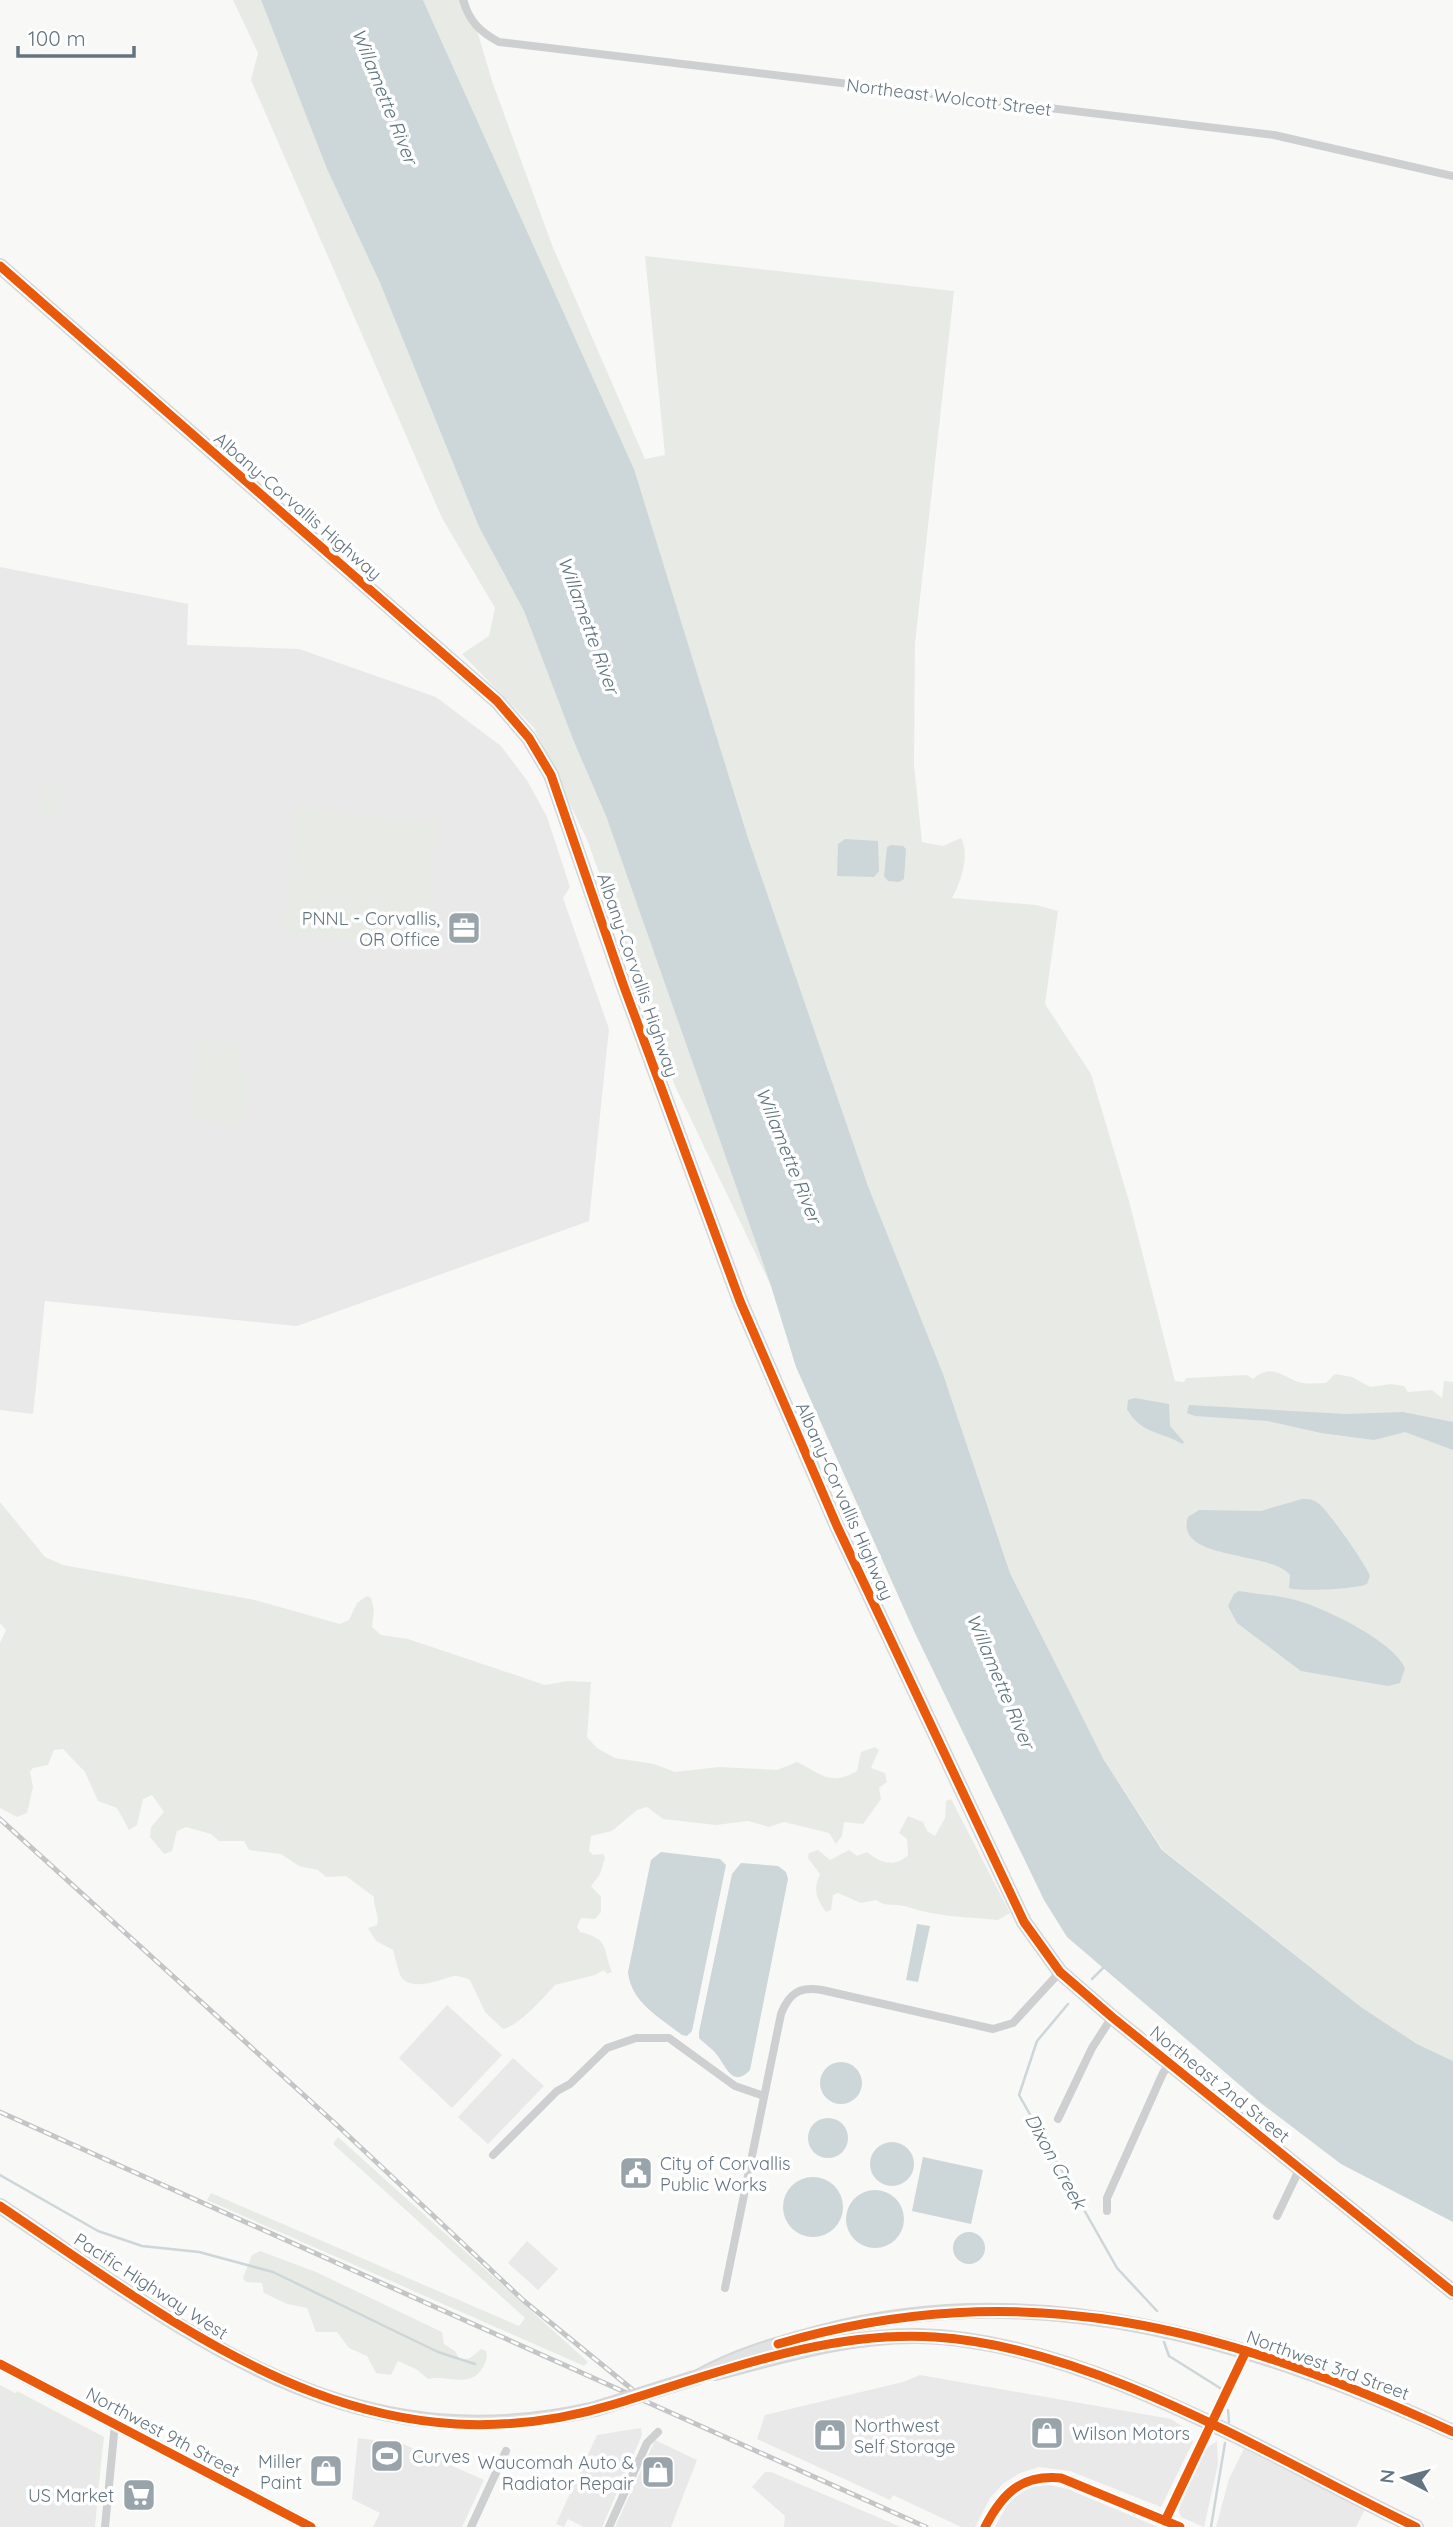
<svg xmlns="http://www.w3.org/2000/svg" width="1453" height="2527" font-family="Quicksand,sans-serif">
  <style>
    .built { fill: #e8e9e8 }
    .green { fill: #e8ebe5 }
    .water { fill: #cdd6d8 }
    .lines { fill: none; stroke-linecap: round; stroke-linejoin: round }
    .stream { stroke: #cdd6d8; stroke-width: 2.5 }
    .major-casing { stroke: #d4d4d5; stroke-width: 13 }
    .highway-casing { stroke: #d5d6d7; stroke-width: 16 }
    .minor { stroke: #cecfd0; stroke-width: 8 }
    .major { stroke: #e1e2e3; stroke-width: 10 }
    .highway { stroke: #e1e2e3; stroke-width: 12 }
    .rail-casing { stroke: #c3c5c6; stroke-width: 5 }
    .rail { stroke: #fff; stroke-width: 2.5; stroke-dasharray: 8; stroke-linecap: butt }
    .highway-bridge-casing { stroke: #d5d6d7; stroke-width: 16; stroke-linecap: butt }
    .highway-bridge { stroke: #e1e2e3; stroke-width: 12 }
    .cycleway-casing { stroke: #fff; stroke-width: 13 }
    .cycleway { stroke: #e8590c; stroke-width: 9 }
    .labels { text-anchor: middle; dominant-baseline: central; stroke-width: 7; stroke-linejoin: round; paint-order: stroke }
    .street-label { font-size: 18px; fill: #647581; stroke: #fff }
    .poi-label { font-size: 18px; fill: #647581; stroke: #fff; text-anchor: end }
    .water-label { font-size: 19px; font-style: italic; fill: #5f747b; stroke: #fff }
  </style>
  <rect width="100%" height="100%" fill="#f8f8f7"/>
  <!-- built -->
  <g class="built">
    <polygon points="0,567 188,604 187,645 299,649 436,697 501,746 528,782 547,817 570,887 563,898 609,1029 589,1221 297,1326 45,1301 33,1414 0,1410"/>
    <polygon points="447,2005 502,2055 452,2108 399,2058"/>
    <polygon points="513,2058 544,2086 488,2144 458,2117"/>
    <polygon points="527,2241 558,2269 538,2290 508,2263"/>
    <polygon points="920,2375 1171,2419 1190,2431 1193,2442 1161,2507 1070,2471 1039,2467 1020,2473 1004,2483 990,2498 975,2527 961,2527 893,2495 890,2500 757,2439 765,2415 903,2382"/>
    <polygon points="0,2385 103,2439 95,2527 0,2527"/>
    <polygon points="641,2428 642,2435 602,2527 584,2527 568,2519 564,2527 556,2524 597,2435"/>
    <polygon points="358,2438 403,2444 484,2480 462,2527 373,2527 380,2513 352,2499"/>
    <polygon points="655,2440 697,2460 671,2527 615,2527"/>
    <polygon points="1217,2441 1218,2464 1204,2527 1181,2517 1178,2510 1206,2448"/>
    <polygon points="1244,2449 1365,2509 1356,2527 1216,2527 1229,2479"/>
    <polygon points="765,2472 771,2472 901,2527 784,2527 785,2516 752,2487"/>
    <polygon points="1049,2485 1068,2489 1158,2527 995,2527 1007,2505 1018,2495 1031,2487"/>
  </g>
  <!-- green -->
  <g class="green">
    <polygon points="233,0 261,0 327,169 380,283 479,527 524,611 574,742 606,816 771,1286 675,1086 588,842 534,728 462,654 489,636 495,608 442,518 251,80 258,53"/>
    <path d="M 423,0 L 468,0 L 492,81 L 552,245 L 645,459 L 665,455 L 645,256 L 954,291 L 915,643 L 914,765 L 922,842 L 943,846 L 961,838 C 970,854 961,883 952,898 L 1036,905 L 1058,911 L 1045,1004 L 1091,1074 L 1129,1201 L 1175,1381 L 1184,1382 L 1186,1378 L 1247,1375 L 1253,1379 C 1274,1361 1285,1380 1302,1383 C 1310,1384 1318,1383 1326,1383 L 1335,1374 L 1352,1377 L 1370,1387 L 1391,1384 L 1404,1386 L 1408,1392 L 1432,1390 L 1442,1398 L 1444,1381 L 1453,1382 L 1453,2061 L 1417,2044 L 1361,2007 L 1163,1850 L 1104,1760 L 1010,1573 L 950,1395 L 868,1186 L 748,838 L 633,467 Z"/>
    <polygon points="44,782 62,784 59,817 40,815"/>
    <polygon points="296,808 437,823 426,930 415,929 413,947 283,933"/>
    <polygon points="201,1040 241,1044 237,1074 249,1075 243,1125 192,1119 189,1114 197,1043"/>
    <path d="M 0,1502 L 45,1557 L 63,1565 L 255,1600 L 340,1624 L 349,1620 L 357,1603 L 367,1596 L 371,1598 L 374,1610 L 372,1627 L 381,1635 L 408,1639 L 545,1685 L 568,1681 L 591,1682 L 587,1737 L 597,1748 L 615,1758 L 654,1764 L 675,1772 L 719,1767 L 777,1770 L 797,1762 C 821,1773 829,1787 857,1771 L 861,1752 L 875,1747 L 879,1750 L 871,1768 L 885,1773 L 887,1782 L 879,1788 L 881,1799 L 863,1824 L 844,1822 L 842,1836 L 836,1844 L 829,1833 L 784,1822 L 769,1827 L 748,1821 L 716,1825 L 663,1819 L 647,1807 L 637,1810 L 612,1831 L 591,1836 L 589,1851 L 593,1855 L 603,1854 L 605,1858 L 600,1874 L 591,1886 L 601,1897 L 601,1912 L 595,1919 L 581,1918 L 577,1927 L 580,1932 C 611,1940 602,1948 612,1972 L 607,1974 L 604,1970 L 595,1975 L 555,1985 C 544,1997 519,2026 503,2029 L 485,2012 L 470,1980 C 466,1978 459,1976 454,1976 C 441,1979 406,1995 399,1972 C 397,1965 395,1958 393,1950 L 376,1941 L 368,1928 L 377,1925 C 380,1916 373,1907 374,1897 L 346,1876 L 326,1877 L 318,1870 L 299,1866 L 281,1854 L 249,1850 L 244,1841 L 219,1841 L 211,1834 L 186,1827 L 177,1831 L 172,1851 L 164,1854 L 150,1837 L 151,1827 L 164,1812 L 152,1795 L 143,1799 L 137,1825 L 129,1830 L 117,1808 L 98,1801 L 85,1772 L 63,1749 L 54,1750 L 48,1765 L 33,1768 L 30,1772 L 33,1787 L 27,1813 L 17,1817 L 0,1808 L 0,1643 L 6,1630 L 0,1623 Z"/>
    <path d="M 951,1799 L 1010,1913 L 998,1920 C 969,1917 936,1917 908,1907 C 896,1903 888,1908 876,1900 L 861,1903 L 838,1893 L 833,1895 L 831,1910 L 826,1912 C 816,1897 813,1890 820,1874 L 808,1858 L 809,1853 L 818,1850 L 830,1860 L 849,1850 L 857,1856 L 867,1852 C 880,1863 895,1868 908,1855 L 907,1839 L 899,1833 L 908,1816 L 923,1822 L 927,1831 L 935,1836 L 945,1818 L 946,1801 Z"/>
    <polygon points="338,2137 588,2362 584,2366 207,2200 211,2193 519,2326 525,2318 333,2144"/>
    <path d="M 260,2251 L 316,2272 L 442,2332 L 444,2344 L 455,2351 L 460,2360 L 470,2358 L 481,2349 L 486,2351 C 488,2358 486,2361 483,2367 C 470,2390 448,2374 428,2379 L 416,2369 L 398,2361 L 391,2375 L 376,2373 L 367,2356 L 349,2348 L 337,2332 L 316,2332 L 307,2308 L 287,2304 L 264,2293 L 262,2283 L 246,2282 L 243,2278 L 252,2255 Z"/>
    <polygon points="17,2391 104,2437 99,2480 89,2479 94,2477 98,2441 92,2440 94,2435 74,2424 71,2428 71,2423 44,2409 40,2413 41,2408 13,2405 10,2410"/>
  </g>
  <!-- water -->
  <g class="water">
    <polygon points="261,0 423,0 634,469 748,838 868,1186 943,1374 1010,1573 1104,1760 1162,1850 1361,2007 1417,2044 1453,2061 1453,2222 1341,2164 1262,2104 1067,1937 1044,1900 914,1631 796,1367 771,1286 606,816 574,742 524,611 479,527 380,283 327,169"/>
    <polygon points="845,839 878,841 879,871 874,877 837,876 838,844"/>
    <polygon points="891,845 903,846 906,849 904,879 899,882 888,881 884,876 887,847"/>
    <path d="M 1135,1398 L 1169,1404 L 1170,1426 L 1184,1442 L 1182,1444 C 1159,1430 1142,1435 1127,1409 L 1128,1400 Z"/>
    <polygon points="1189,1405 1345,1414 1403,1412 1453,1422 1453,1450 1405,1432 1374,1440 1321,1433 1268,1421 1195,1416 1187,1413"/>
    <path d="M 1302,1499 C 1308,1499 1313,1499 1318,1503 C 1327,1509 1367,1566 1370,1576 L 1367,1584 C 1358,1589 1297,1592 1289,1588 L 1290,1575 C 1269,1550 1174,1561 1188,1517 L 1199,1510 L 1261,1511 Z"/>
    <path d="M 1239,1591 C 1261,1595 1284,1595 1305,1603 C 1333,1613 1392,1641 1405,1668 L 1400,1683 L 1388,1686 L 1301,1671 L 1237,1623 L 1228,1606 L 1234,1594 Z"/>
    <path d="M 661,1852 L 720,1859 L 726,1865 L 692,2031 L 687,2036 L 682,2035 C 659,2017 631,2002 628,1972 L 651,1860 Z"/>
    <path d="M 741,1863 L 778,1866 L 786,1872 L 788,1879 L 750,2070 C 733,2088 727,2068 717,2055 C 712,2048 705,2044 699,2038 L 699,2032 L 732,1874 Z"/>
    <polygon points="917,1924 930,1926 918,1982 906,1980"/>
    <circle cx="841" cy="2083" r="21"/>
    <circle cx="828" cy="2138" r="20"/>
    <circle cx="892" cy="2164" r="22"/>
    <polygon points="923,2157 983,2170 971,2224 912,2211"/>
    <circle cx="813" cy="2207" r="30"/>
    <circle cx="875" cy="2219" r="29"/>
    <circle cx="969" cy="2248" r="16"/>
  </g>
  <g class="lines">
    <!-- stream -->
    <g class="stream">
      <polyline points="1092,1979 1104,1967"/>
      <polyline points="1068,2004 1037,2041 1019,2095 1117,2268 1157,2311"/>
      <polyline points="0,2175 98,2231 142,2246 199,2252 273,2272 438,2352 475,2364"/>
      <polyline points="1164,2342 1169,2356 1220,2388"/>
      <polyline points="1228,2410 1229,2422"/>
      <polyline points="1211,2527 1225,2443"/>
    </g>
    <defs>
      <polyline id="major" points="0,2364 311,2527"/>
      <g id="highway">
        <polyline points="0,266 497,701 529,738 551,775 623,984 740,1301 837,1526 1024,1922 1060,1972 1112,2017 1453,2292"/>
        <path d="M 0,2206 C 194,2336 345,2466 595,2409"/>
        <path d="M 715,2373 C 782,2356 849,2335 919,2336 C 1085,2340 1268,2456 1416,2527"/>
        <path d="M 698,2377 C 737,2355 778,2344 822,2332 C 1039,2275 1256,2341 1453,2432"/>
      </g>
    </defs>
    <!-- major casing -->
    <use href="#major" class="major-casing"/>
    <!-- highway casing -->
    <use href="#highway" class="highway-casing"/>
    <!-- minor -->
    <g class="minor">
      <path d="M 463,0 C 469,21 480,32 499,42 L 1274,135 L 1453,176"/>
      <polyline points="1058,2119 1092,2048 1112,2017"/>
      <polyline points="493,2155 557,2091 570,2084 607,2048 636,2038 669,2038 735,2086 764,2096"/>
      <polyline points="1107,2211 1107,2198 1163,2073 1170,2064"/>
      <polyline points="1277,2216 1300,2168"/>
      <path d="M 725,2288 L 781,2014 C 789,1993 800,1986 822,1990 L 993,2029 L 1013,2023 L 1060,1972"/>
      <polyline points="1165,2521 1246,2351"/>
      <polyline points="105,2527 115,2424"/>
      <polyline points="471,2527 506,2451"/>
      <polyline points="609,2527 647,2443 658,2432"/>
      <path d="M 985,2527 C 1002,2494 1021,2474 1061,2478 L 1180,2527"/>
    </g>
    <!-- major -->
    <use href="#major" class="major"/>
    <!-- highway -->
    <use href="#highway" class="highway"/>
    <defs>
      <g id="rail">
        <polyline points="0,1819 339,2127 524,2301 633,2390"/>
        <polyline points="0,2112 926,2527"/>
      </g>
    </defs>
    <!-- rail casing -->
    <use href="#rail" class="rail-casing"/>
    <!-- rail -->
    <use href="#rail" class="rail"/>
    <defs>
      <polyline id="highway-bridge" points="595,2409 698,2377"/>
    </defs>
    <!-- highway-bridge casing -->
    <use href="#highway-bridge" class="highway-bridge-casing"/>
    <!-- highway-bridge -->
    <use href="#highway-bridge" class="highway-bridge"/>
    <defs>
      <g id="cycleway">
        <polyline points="0,266 497,701 529,738 551,775 623,984 740,1301 837,1526 1024,1922 1060,1972 1112,2017 1453,2292"/>
        <path d="M 0,2206 C 192,2335 367,2479 615,2404 C 718,2373 826,2330 935,2337 C 1099,2348 1270,2457 1416,2527"/>
        <path d="M 778,2344 C 1025,2272 1227,2328 1453,2432"/>
        <polyline points="0,2364 311,2527"/>
        <polyline points="1165,2521 1246,2351"/>
        <path d="M 985,2527 C 1002,2494 1021,2474 1061,2478 L 1180,2527"/>
      </g>
    </defs>
    <!-- cycleway casing -->
    <use href="#cycleway" class="cycleway-casing"/>
    <!-- cycleway -->
    <use href="#cycleway" class="cycleway"/>
  </g>
  <!-- icons -->
  <defs>
    <symbol id="office-square" viewBox="-11 -11 22 22"><rect x="-9" y="-9" width="18" height="18" rx="4" fill="#98a3aa" stroke="#fff"/><path d="M-6-3h4V-5.5h4V-3h4V5H-6ZM-1-4.5V-3h2v-1.5ZM-6 0V1H6V0Z" fill="#fff"/></symbol>
    <symbol id="civic-square" viewBox="-11 -11 22 22"><rect x="-9" y="-9" width="18" height="18" rx="4" fill="#98a3aa" stroke="#fff"/><path d="M-.6-6.5H3V-4.5H.6V-3L4-1V1h2V6H-6V1h2V-1L-.6-3ZM-1.2 2.5V6h2.4V2.5Z" fill="#fff"/></symbol>
    <symbol id="shop-square" viewBox="-11 -11 22 22"><rect x="-9" y="-9" width="18" height="18" rx="4" fill="#98a3aa" stroke="#fff"/><path d="M-5-2.5h2.3a2.7 3.5 0 0 1 5.4 0H5L5.5 6h-11ZM-1.5-2.5h3a1.5 2.3 0 0 0-3 0Z" fill="#fff"/></symbol>
    <symbol id="stadium-square" viewBox="-11 -11 22 22"><rect x="-9" y="-9" width="18" height="18" rx="4" fill="#98a3aa" stroke="#fff"/><path d="M0-5a6.5 5 0 1 0 0 10a6.5 5 0 1 0 0-10ZM-3.5-1.8h7v3.6h-7Z" fill="#fff"/></symbol>
    <symbol id="supermarket-square" viewBox="-11 -11 22 22"><rect x="-9" y="-9" width="18" height="18" rx="4" fill="#98a3aa" stroke="#fff"/><path d="M-6-5.5h2.5l.6 2H6L4.5 2H-2.5L-4.4-4H-6ZM-1.5 3.2a1.3 1.3 0 1 0 .1 0ZM3 3.2a1.3 1.3 0 1 0 .1 0Z" fill="#fff"/></symbol>
  </defs>
  <g fill-rule="evenodd">
    <use href="#office-square" x="445" y="909" width="38" height="38"/>
    <use href="#civic-square" x="617" y="2154" width="38" height="38"/>
    <use href="#shop-square" x="1028" y="2414" width="38" height="38"/>
    <use href="#shop-square" x="811" y="2416" width="38" height="38"/>
    <use href="#stadium-square" x="368" y="2437" width="38" height="38"/>
    <use href="#shop-square" x="307" y="2452" width="38" height="38"/>
    <use href="#shop-square" x="639" y="2453" width="38" height="38"/>
    <use href="#supermarket-square" x="120" y="2476" width="38" height="38"/>
  </g>
  <g class="labels">
    <!-- street labels -->
    <g class="street-label">
      <text transform="translate(949 97) rotate(7)">Northeast Wolcott Street</text>
      <text transform="translate(298 506) rotate(41)">Albany-Corvallis Highway</text>
      <text transform="translate(638 975) rotate(71)">Albany-Corvallis Highway</text>
      <text transform="translate(845 1501) rotate(66)">Albany-Corvallis Highway</text>
      <text transform="translate(1220 2084) rotate(39)">Northeast 2nd Street</text>
      <text transform="translate(151 2286) rotate(33)">Pacific Highway West</text>
      <text transform="translate(1328 2365) rotate(20)">Northwest 3rd Street</text>
      <text transform="translate(163 2432) rotate(28)">Northwest 9th Street</text>
    </g>
    <!-- poi labels -->
    <g class="poi-label">
      <text x="440" y="918">PNNL - Corvallis,<tspan x="440" dy="21">OR Office</tspan></text>
      <text x="660" y="2163" text-anchor="start">City of Corvallis<tspan x="660" dy="21">Public Works</tspan></text>
      <text x="854" y="2425" text-anchor="start">Northwest<tspan x="854" dy="21">Self Storage</tspan></text>
      <text x="1072" y="2433" text-anchor="start">Wilson Motors</text>
      <text x="412" y="2456" text-anchor="start">Curves</text>
      <text x="302" y="2461">Miller<tspan x="302" dy="21">Paint</tspan></text>
      <text x="634" y="2462">Waucomah Auto &amp;<tspan x="634" dy="21">Radiator Repair</tspan></text>
      <text x="114" y="2495">US Market</text>
    </g>
    <!-- water labels -->
    <g class="water-label">
      <text transform="translate(385 96) rotate(68)">Willamette River</text>
      <text transform="translate(589 625) rotate(70)">Willamette River</text>
      <text transform="translate(789 1155) rotate(68)">Willamette River</text>
      <text transform="translate(1001 1681) rotate(67)">Willamette River</text>
      <text transform="translate(1056 2161) rotate(61)">Dixon Creek</text>
    </g>
  </g>
  <!-- north arrow -->
  <g transform="translate(1404 2478) rotate(276)" stroke="#ffffff" stroke-width="5" paint-order="stroke">
  <path d="M0-5L12 26L0 18L-12 26Z" fill="#647581"/>
  <text y="-10" font-size="19" font-weight="bold" text-anchor="middle" fill="#647581">N</text>
  </g>
  <!-- scale -->
  <path d="M18 46v10h116v-10" fill="none" stroke="#647581" stroke-width="3.5"/>
  <text x="28" y="46" font-size="21" fill="#647581" stroke="#ffffff" stroke-width="5" paint-order="stroke">100 m</text>
</svg>
